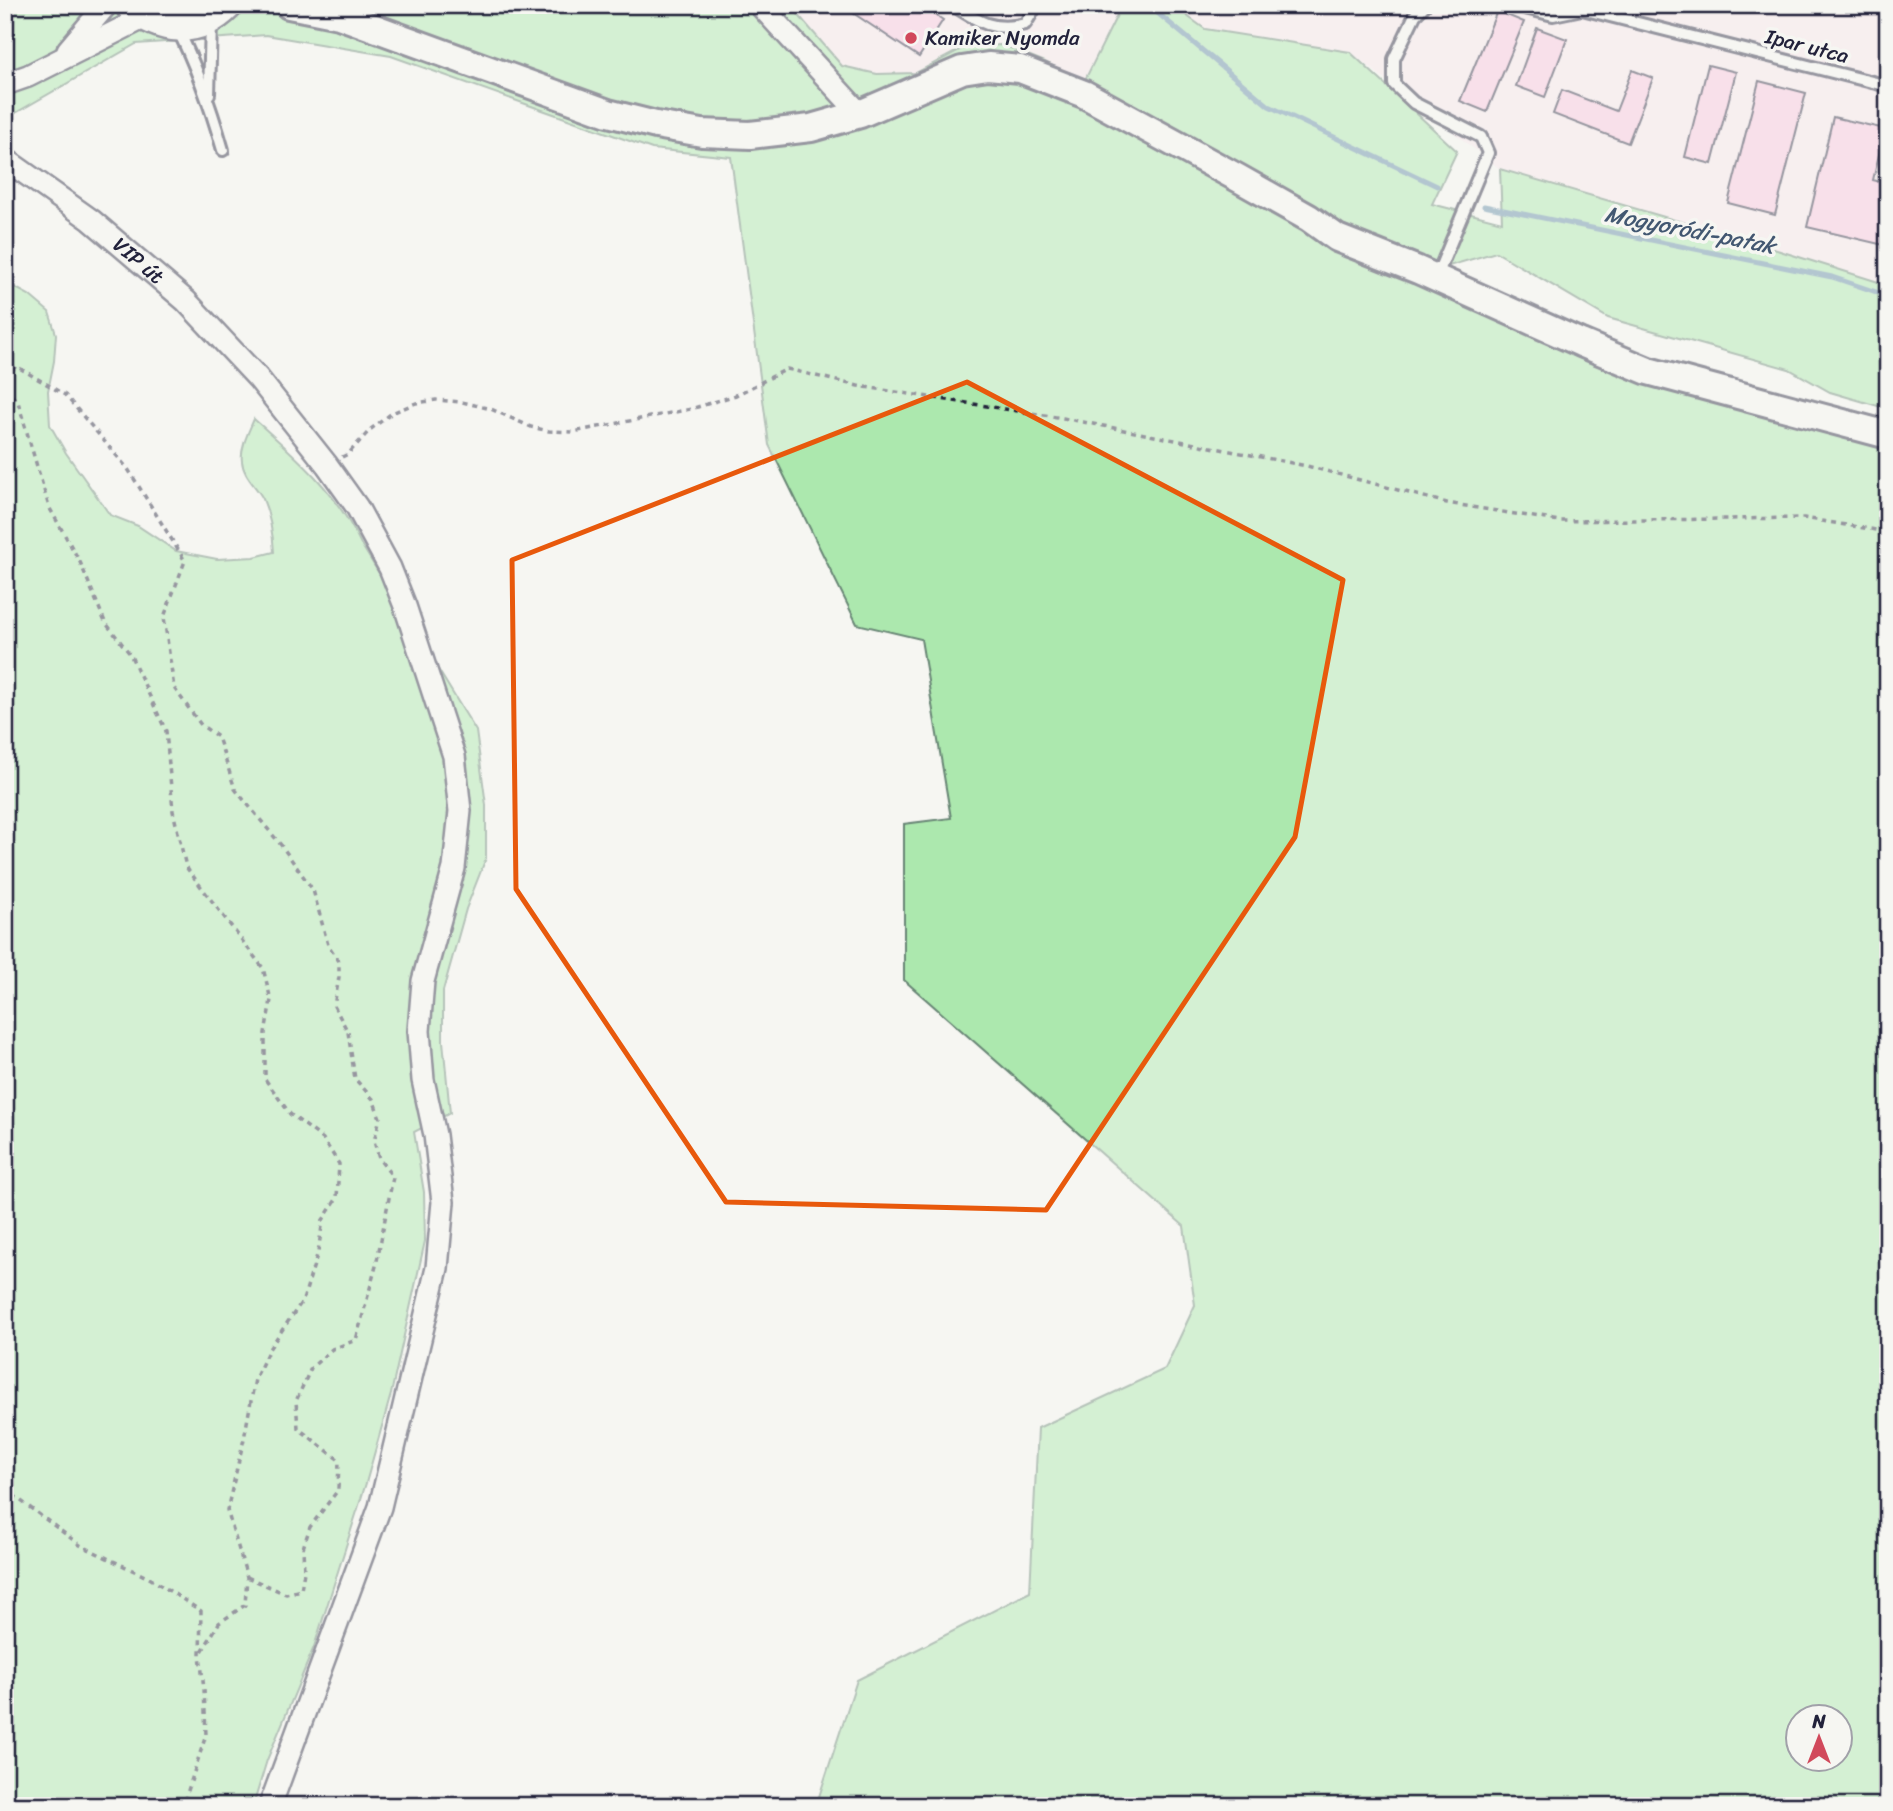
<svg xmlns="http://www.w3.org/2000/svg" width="1893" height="1811" font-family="Sriracha,sans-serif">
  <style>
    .built { fill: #f8e7ec }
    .green { fill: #ace8ae; stroke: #678574; stroke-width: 2; fill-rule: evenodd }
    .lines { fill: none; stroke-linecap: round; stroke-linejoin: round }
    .stream { stroke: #628ca6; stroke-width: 5 }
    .building { fill: #fbc5df; stroke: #22223b; stroke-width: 2 }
    .service-casing { stroke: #22223b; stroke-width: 16 }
    .minor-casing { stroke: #22223b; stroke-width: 26 }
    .tertiary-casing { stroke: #22223b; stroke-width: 32 }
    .secondary-casing { stroke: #22223b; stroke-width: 35 }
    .path { stroke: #22223b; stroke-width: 3.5; stroke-dasharray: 5 5; stroke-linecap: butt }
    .service { stroke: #f6f6f2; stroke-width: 10 }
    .minor { stroke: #f6f6f2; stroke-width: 21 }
    .tertiary { stroke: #f6f6f2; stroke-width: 26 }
    .secondary { stroke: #f6f6f2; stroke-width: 30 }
    .marked { fill: none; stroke: #e8590c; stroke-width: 5; stroke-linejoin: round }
    .poi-dot { fill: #d1495b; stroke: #f6f6f2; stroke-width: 2.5 }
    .labels { text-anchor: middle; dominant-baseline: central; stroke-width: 7; stroke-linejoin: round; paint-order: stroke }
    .poi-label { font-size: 21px; fill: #22223b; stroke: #f6f6f2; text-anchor: start }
    .street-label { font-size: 21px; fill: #22223b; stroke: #f6f6f2 }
    .water-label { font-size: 23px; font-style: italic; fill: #425771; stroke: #f6f6f2 }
  </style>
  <rect width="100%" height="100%" fill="#f6f6f2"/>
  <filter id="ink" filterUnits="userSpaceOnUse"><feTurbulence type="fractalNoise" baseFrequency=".0143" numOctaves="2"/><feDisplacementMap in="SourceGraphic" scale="14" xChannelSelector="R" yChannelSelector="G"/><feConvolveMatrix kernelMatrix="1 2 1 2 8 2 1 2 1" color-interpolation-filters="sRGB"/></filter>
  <g filter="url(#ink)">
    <!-- built -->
    <g class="built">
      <polygon points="790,5 1111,5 1119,11 1084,82 1045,62 1003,45 967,46 916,73 877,74 842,66"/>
      <polygon points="1172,5 1888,5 1888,285 1764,246 1500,169 1350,52 1205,29"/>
    </g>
    <!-- green -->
    <g class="green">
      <path d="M 5,5 L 790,5 L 842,66 L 877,74 L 916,73 L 967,46 L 1003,45 L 1045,62 L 1084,82 L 1119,11 L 1111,5 L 1172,5 L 1205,29 L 1350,52 L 1457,151 L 1432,204 L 1502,222 L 1500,169 L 1764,246 L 1888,285 L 1888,409 L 1830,392 L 1789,369 L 1608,318 L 1496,252 L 1428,272 L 1607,365 L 1888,422 L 1888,1806 L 816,1806 L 857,1680 L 1030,1592 L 1038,1428 L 1165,1369 L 1195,1305 L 1184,1226 L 904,980 L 904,824 L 951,818 L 921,639 L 857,624 L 769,445 L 731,157 L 652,149 L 391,56 L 266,35 L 136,44 L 12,115 L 5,115 ZM 1798,1716 L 1840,1716 L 1840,1758 L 1798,1758 Z"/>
      <path d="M 5,282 L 29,295 L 49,312 L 56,334 L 54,361 L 48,391 L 50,425 L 66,453 L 110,515 L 138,526 L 176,551 L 217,559 L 254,557 L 274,552 C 273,534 270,516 263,499 C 257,487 243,476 242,461 C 240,448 249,431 254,419 C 297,457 336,491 361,544 L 476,731 L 486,805 L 486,858 L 466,909 L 443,991 L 443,1041 L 450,1113 L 414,1132 L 424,1192 L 425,1241 L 391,1394 L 366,1483 L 314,1647 L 267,1760 L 253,1806 L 5,1806 Z"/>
    </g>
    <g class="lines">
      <!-- stream -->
      <g class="stream">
        <polyline points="1148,5 1269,106 1437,186"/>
        <polyline points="1484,206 1832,277 1888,296"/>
      </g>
    </g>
    <!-- building -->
    <g class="building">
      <polygon points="841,5 921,5 943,20 919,57"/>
      <polygon points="1497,11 1524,22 1487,112 1460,101"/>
      <polygon points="1537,28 1567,39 1545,97 1516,86"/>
      <polygon points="1708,65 1736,72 1712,164 1685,157"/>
      <polygon points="1632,70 1653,78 1628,143 1553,114 1562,90 1616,111"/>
      <polygon points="1759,81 1806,93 1775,215 1728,203"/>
      <polygon points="1833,117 1885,129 1873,180 1888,184 1888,246 1807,227"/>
    </g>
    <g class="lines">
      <defs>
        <g id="service">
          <path d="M 953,5 C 979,22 993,32 1025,24 L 1033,11 L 1033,5"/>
          <polyline points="1425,5 1415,15 1394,59 1394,84 1414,103 1481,137 1488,153 1436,278"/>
          <polyline points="1513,5 1553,15 1582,9 1888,86"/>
          <path d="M 177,28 C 197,67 211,108 223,150"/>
          <polyline points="209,94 211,23"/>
        </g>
        <g id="minor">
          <polyline points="760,5 860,114"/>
          <polyline points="68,50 106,5"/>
          <polyline points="5,84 28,76 145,17"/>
          <path id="s1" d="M 5,159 L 91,220 L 186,301 L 258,378 L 327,465 L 357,507 L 390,568 L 405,606 L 454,756 L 460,811 L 454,868 L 423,981 L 419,1031 L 423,1080 L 435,1135 L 443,1202 L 437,1268 L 380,1507 L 270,1806"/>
        </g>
        <polyline id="tertiary" points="289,5 339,15 608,113 656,125 702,133 750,135 811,128 860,114 962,70 988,66 1020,69 1084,94 1238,178 1309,218 1337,238 1418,270 1581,343 1648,371 1888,435"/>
        <path id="secondary" d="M 131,5 C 161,30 197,35 227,5"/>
      </defs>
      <!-- service casing -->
      <use href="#service" class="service-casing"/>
      <!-- minor casing -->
      <use href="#minor" class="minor-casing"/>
      <!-- tertiary casing -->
      <use href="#tertiary" class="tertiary-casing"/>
      <!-- secondary casing -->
      <use href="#secondary" class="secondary-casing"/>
      <!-- path -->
      <g class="path">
        <polyline points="5,377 16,366 65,395 128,469 185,561 164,617 174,688 201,725 218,737 235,789 281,845 313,890 328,945 339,961 339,977 334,1006 348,1032 355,1079 373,1099 380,1118 374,1141 379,1159 393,1177 376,1266 356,1340 332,1349 311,1368 296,1401 298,1428 339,1460 338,1490 310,1527 303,1548 304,1572 301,1590 286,1594 247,1577"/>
        <polyline points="5,389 18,402 49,507 80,562 105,622 130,654 166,731 173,811 186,867 263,968 271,1000 265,1033 265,1079 290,1114 323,1139 339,1164 337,1198 323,1220 318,1252 303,1300 269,1349 255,1379 244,1439 227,1510 247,1577 245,1605 219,1623 200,1655"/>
        <polyline points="342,457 348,454 371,429 392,413 416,403 436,400 462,402 491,409 531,427 549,431 573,432 691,409 736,395 787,369 858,386 1063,418 1307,466 1447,503 1559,521 1804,518 1888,532"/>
        <polyline points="5,1489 80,1545 151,1579 201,1611 200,1655 204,1689 206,1735 183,1806"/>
      </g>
      <!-- service -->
      <use href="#service" class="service"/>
      <!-- minor -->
      <use href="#minor" class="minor"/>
      <!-- tertiary -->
      <use href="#tertiary" class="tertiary"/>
      <!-- secondary -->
      <use href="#secondary" class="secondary"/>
    </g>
  </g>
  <!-- marked area -->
  <path d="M0 0H1893V1811H0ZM 967,382 L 1343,580 L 1295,837 L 1046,1210 L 726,1202 L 516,889 L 512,560 Z" fill="#f6f6f2" fill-opacity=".55" fill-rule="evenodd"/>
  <path class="marked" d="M 967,382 L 1343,580 L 1295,837 L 1046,1210 L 726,1202 L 516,889 L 512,560 Z"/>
  <!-- markers -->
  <circle class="poi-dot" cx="911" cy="38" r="7"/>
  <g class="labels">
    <!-- poi labels -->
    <g class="poi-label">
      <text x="925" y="38">Kamiker Nyomda</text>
    </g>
    <!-- street labels -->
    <g class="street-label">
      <text transform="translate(1807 46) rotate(14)">Ipar utca</text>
      <text stroke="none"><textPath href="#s1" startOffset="168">VIP út</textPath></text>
    </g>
    <!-- water labels -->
    <g class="water-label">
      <text transform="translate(1690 230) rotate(11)">Mogyoródi-patak</text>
    </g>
  </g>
  <!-- margin -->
  <rect width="1893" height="1811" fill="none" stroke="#f6f6f2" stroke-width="28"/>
  <rect x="14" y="14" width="1865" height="1783" fill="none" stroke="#22223b" stroke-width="2.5" filter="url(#ink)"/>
  <!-- north arrow -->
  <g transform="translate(1819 1738)"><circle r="33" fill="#f6f6f2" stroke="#a1a1a9" stroke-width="2"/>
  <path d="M0-5L12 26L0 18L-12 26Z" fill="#d1495b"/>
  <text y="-10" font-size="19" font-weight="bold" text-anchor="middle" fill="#22223b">N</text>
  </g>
</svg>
